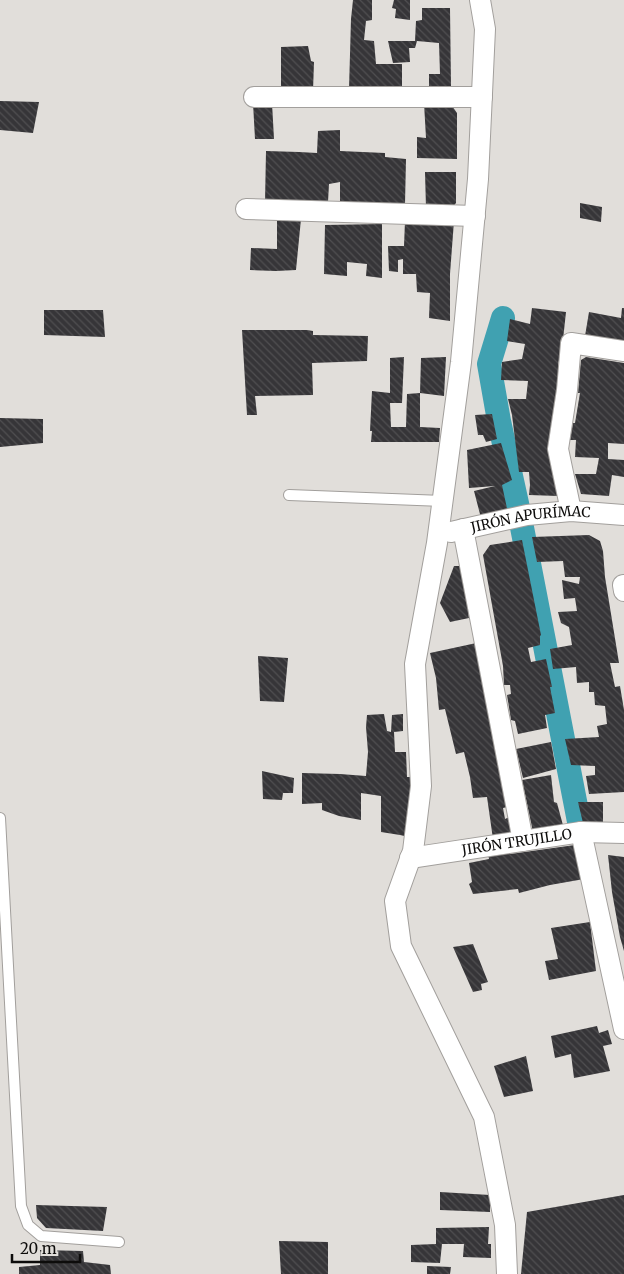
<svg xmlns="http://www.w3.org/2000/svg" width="624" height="1274" font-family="Merriweather,serif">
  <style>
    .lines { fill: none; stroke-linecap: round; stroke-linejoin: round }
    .canal { stroke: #40a1b1; stroke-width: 24 }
    .building { fill: url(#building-back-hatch) }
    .service-casing { stroke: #a29f9c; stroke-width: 12 }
    .minor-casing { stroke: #a29f9c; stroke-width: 22 }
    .service { stroke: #fff; stroke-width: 10 }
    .minor { stroke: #fff; stroke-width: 20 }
    .labels { text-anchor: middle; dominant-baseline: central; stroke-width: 5; stroke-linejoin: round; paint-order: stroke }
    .street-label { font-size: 14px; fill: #0d0c0b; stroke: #e1deda }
  </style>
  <defs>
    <pattern id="building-back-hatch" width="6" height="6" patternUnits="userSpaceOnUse" patternTransform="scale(1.25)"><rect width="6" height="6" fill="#363538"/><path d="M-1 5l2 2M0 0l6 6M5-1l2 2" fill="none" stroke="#504f51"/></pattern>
  </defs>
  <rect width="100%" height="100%" fill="#e1deda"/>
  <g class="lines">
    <!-- canal -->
    <polyline class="canal" points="503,318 489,364 499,421 520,517 581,832"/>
  </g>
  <!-- building -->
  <g class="building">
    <polygon points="353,0 372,0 372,20 366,21 364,40 374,41 376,64 402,64 402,88 376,86 376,89 349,89 351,19"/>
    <polygon points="394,0 410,0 410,20 395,18 396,9 392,8"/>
    <polygon points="422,8 450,8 451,87 429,87 429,74 440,74 439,43 417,41 415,48 409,48 410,62 393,63 388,41 415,41 416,21 422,20"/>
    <polygon points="308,46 311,61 314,62 313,91 281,92 281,47"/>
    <polygon points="0,101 39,102 33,133 0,130"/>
    <polygon points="253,103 272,103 274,139 255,139"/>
    <polygon points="424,103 450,103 457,113 457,159 417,158 417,137 426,138"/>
    <polygon points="340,130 340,151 385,153 385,157 406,159 405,204 385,203 385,206 340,205 340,182 329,184 328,202 265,202 266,151 299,152 317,153 318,131"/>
    <polygon points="425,172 456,172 456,203 450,210 426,208"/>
    <polygon points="580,203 602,207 601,222 580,218"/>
    <polygon points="277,219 301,219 296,270 276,271 250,270 251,248 277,249"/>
    <polygon points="405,221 454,221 450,274 450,321 429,318 430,293 417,292 416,274 403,274 403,259 398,260 398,272 389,271 388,246 404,246"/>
    <polygon points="382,224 382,278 366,276 367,264 347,262 347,276 324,274 325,225"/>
    <polygon points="532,308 566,312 562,349 558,364 558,496 529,495 530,485 529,472 519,472 512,415 508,399 526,399 528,381 501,380 502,362 522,359 525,344 507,341 510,319 530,324"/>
    <polygon points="622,308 624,308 624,345 585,336 589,312 621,318"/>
    <polygon points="44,310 103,310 105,337 44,335"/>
    <polygon points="242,330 307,330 313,331 313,335 368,336 367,361 312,363 313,395 255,396 257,415 247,415"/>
    <polygon points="404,357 402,403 390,403 391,427 406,427 407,394 420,393 420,427 440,428 439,442 371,442 372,431 370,431 372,391 390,393 390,358"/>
    <polygon points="446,357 444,396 420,393 421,358"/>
    <polygon points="586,357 624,363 624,444 608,443 608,459 624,460 624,477 612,475 609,496 581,494 575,474 596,474 599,458 575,457 576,440 570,440 573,423 575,423 580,393 578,393 581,360"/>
    <polygon points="492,414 497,439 486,442 483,435 478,435 475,415"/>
    <polygon points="0,418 43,419 43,443 0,447"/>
    <polygon points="501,443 512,480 502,485 508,513 481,518 474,491 495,486 469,488 467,450"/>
    <polygon points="589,535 600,541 603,551 605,577 619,663 610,663 615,687 620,686 624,710 624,792 589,794 586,776 595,775 595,766 571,765 565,739 599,737 597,726 607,724 605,706 595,705 594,692 589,692 589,682 577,683 576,667 553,669 550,649 572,645 569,627 561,623 558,612 577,611 575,598 564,599 562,580 579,584 580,577 565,577 563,561 537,562 532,537"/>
    <polygon points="522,540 541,635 540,636 540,645 528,648 531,662 546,659 552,687 550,687 555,713 545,715 547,728 518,734 515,721 511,720 507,695 511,694 510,685 504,685 503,666 483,555 490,545"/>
    <polygon points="454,566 463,566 469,618 450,622 440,603"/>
    <polygon points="481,642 511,806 503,808 505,819 512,816 516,832 493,839 487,797 473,798 470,777 464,752 456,754 445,709 439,710 436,678 430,653"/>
    <polygon points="258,656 288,658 284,702 260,701"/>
    <polygon points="384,714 387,731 391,732 392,715 403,714 403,731 394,732 395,752 406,752 407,777 419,777 413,838 400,835 381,832 381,796 361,793 361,820 339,816 322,810 322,803 302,804 302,773 340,774 366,776 368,752 366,727 367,715"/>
    <polygon points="551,742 556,769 523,778 516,749"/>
    <polygon points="262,771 294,778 293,793 283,793 282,800 263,799"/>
    <polygon points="551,775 554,802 557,803 564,829 533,832 522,780"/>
    <polygon points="578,802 603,802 603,823 583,823"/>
    <polygon points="575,845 584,879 550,885 519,893 518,889 473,894 469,884 472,882 469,863 489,859 488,854 509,849 510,854"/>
    <polygon points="608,855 624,857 624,951 620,937 612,892"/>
    <polygon points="590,922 596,971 549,980 545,961 558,959 551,928"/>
    <polygon points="473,944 488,982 481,984 482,990 473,992 453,947"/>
    <polygon points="597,1026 599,1033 608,1030 612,1044 603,1046 610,1071 574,1078 571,1054 555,1058 551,1036"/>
    <polygon points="526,1056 533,1091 504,1097 494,1066"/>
    <polygon points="440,1192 490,1195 490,1212 440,1210"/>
    <polygon points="624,1195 624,1274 521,1274 527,1212"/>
    <polygon points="36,1205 107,1207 103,1231 46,1228 37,1218"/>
    <polygon points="489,1227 488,1244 491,1244 491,1258 463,1257 464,1244 442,1244 440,1263 411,1262 411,1245 436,1244 436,1228"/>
    <polygon points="279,1241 328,1242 328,1274 281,1274"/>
    <polygon points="40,1250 83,1251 84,1262 110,1265 111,1274 19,1274 19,1267 40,1265"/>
    <polygon points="427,1266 451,1267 450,1274 427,1274"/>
  </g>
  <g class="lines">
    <defs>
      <g id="service">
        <polyline points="289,495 443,501"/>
        <polyline points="0,818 21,1206 28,1225 41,1236 119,1242"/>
      </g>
      <g id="minor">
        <polyline points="480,0 485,29 478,179 461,362 437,543 415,664 421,786 413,851 395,901 401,946 484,1117 505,1225 507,1274"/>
        <polyline points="254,97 482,97"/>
        <polyline points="246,209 475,216"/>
        <polyline points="571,511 558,449 567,390 571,343 624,351"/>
        <polyline points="463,529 523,841"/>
        <path id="s1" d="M 451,532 L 527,515 L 571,511 L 624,515"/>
        <polyline points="623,585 624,591"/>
        <polyline points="581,832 624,1029"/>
        <path id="s2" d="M 410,858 L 581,832 L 624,833"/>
      </g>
    </defs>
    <!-- service casing -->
    <use href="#service" class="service-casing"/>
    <!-- minor casing -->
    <use href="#minor" class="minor-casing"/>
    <!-- service -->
    <use href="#service" class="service"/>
    <!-- minor -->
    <use href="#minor" class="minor"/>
  </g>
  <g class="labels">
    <!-- street labels -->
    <g class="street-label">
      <text stroke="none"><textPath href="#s1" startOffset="81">JIRÓN APURÍMAC</textPath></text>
      <text stroke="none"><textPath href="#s2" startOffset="108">JIRÓN TRUJILLO</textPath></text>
    </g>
  </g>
  <!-- scale -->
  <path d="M12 1254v8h68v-8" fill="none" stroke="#0d0c0b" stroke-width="2.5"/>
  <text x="20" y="1254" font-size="15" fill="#0d0c0b" stroke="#e1deda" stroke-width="4" paint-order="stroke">20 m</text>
</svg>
